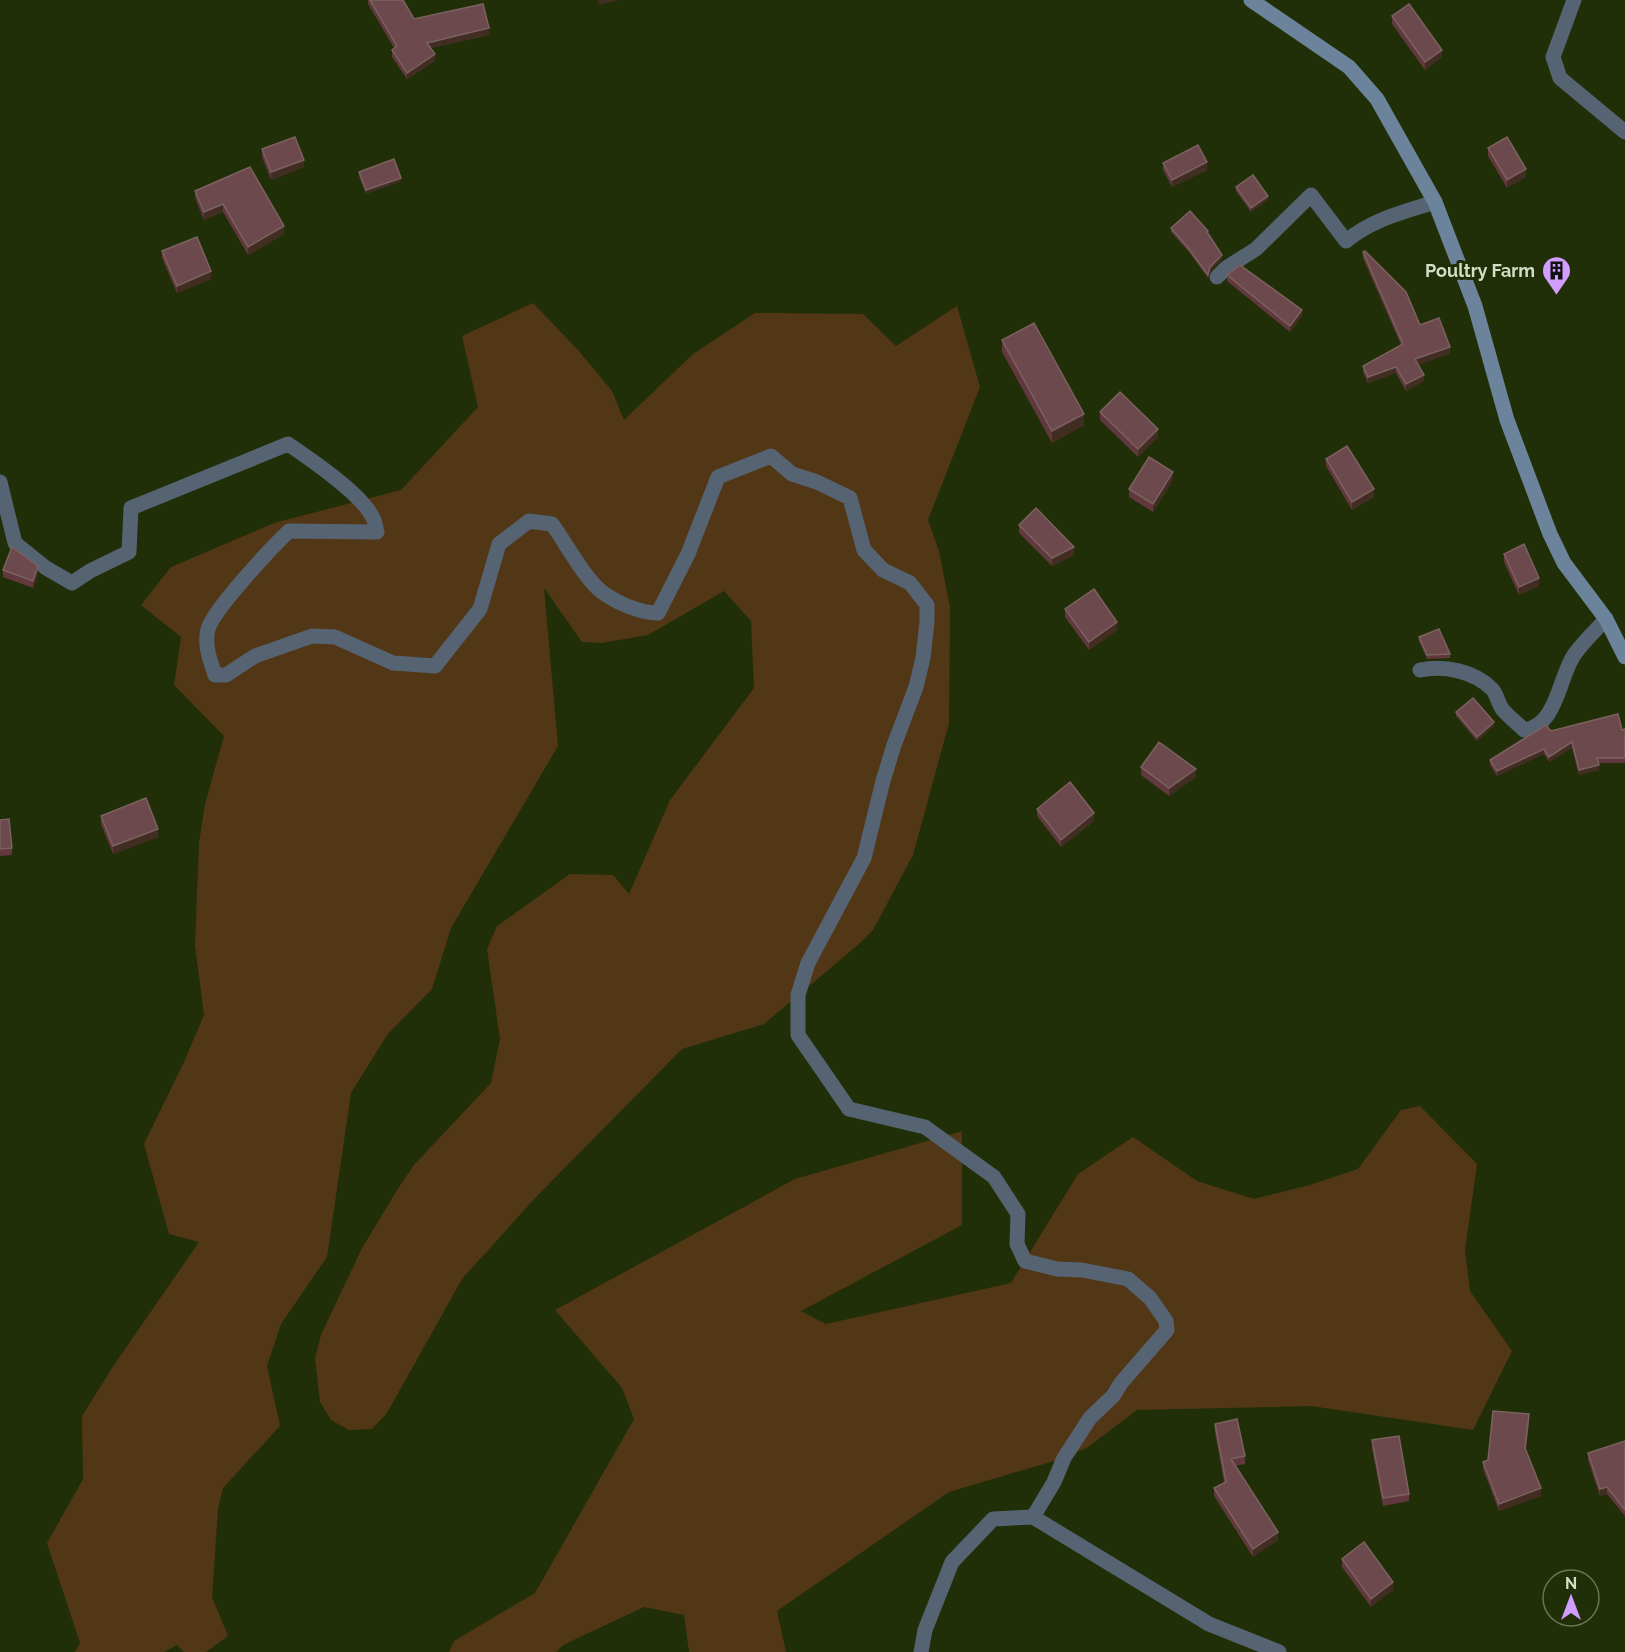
<svg xmlns="http://www.w3.org/2000/svg" width="1625" height="1652" font-family="Raleway,sans-serif">
  <style>
    .green { fill: #523716 }
    .lines { fill: none; stroke-linecap: round; stroke-linejoin: round }
    .street { stroke: #556372; stroke-width: 15 }
    .secondary { stroke: #6c849b; stroke-width: 15 }
    .wall { fill: #60383e }
    .shaded-wall { fill: #412d22 }
    .building { fill: #6c494d; stroke: #7c6160; stroke-width: 1.5 }
    .labels { text-anchor: middle; dominant-baseline: central; stroke-width: 6; stroke-linejoin: round; paint-order: stroke }
    .poi-label { font-size: 18px; font-weight: bold; fill: #d3dec7; stroke: #202f07; text-anchor: end }
  </style>
  <rect width="100%" height="100%" fill="#202f07"/>
  <!-- green -->
  <g class="green">
    <polygon points="533,303 579,351 612,391 624,420 693,354 755,313 863,314 896,346 957,306 980,387 928,520 939,551 950,607 949,723 913,855 873,930 859,944 764,1024 682,1049 537,1196 462,1279 387,1413 372,1429 349,1430 331,1420 320,1402 315,1358 321,1335 362,1248 399,1187 414,1165 491,1083 500,1039 487,949 497,926 570,874 613,875 629,894 670,800 754,688 751,621 724,591 648,635 602,643 582,642 544,588 558,746 451,928 432,989 387,1035 351,1093 327,1257 281,1324 267,1366 280,1426 223,1488 218,1509 212,1597 228,1636 206,1652 184,1652 177,1645 164,1652 75,1652 80,1643 47,1543 83,1479 82,1416 114,1365 199,1242 169,1234 144,1144 184,1062 204,1015 195,945 199,843 205,804 224,736 174,685 181,637 141,605 171,567 274,523 401,490 478,407 462,336"/>
    <polygon points="1420,1106 1477,1164 1465,1250 1470,1291 1512,1351 1473,1430 1311,1406 1137,1410 1088,1447 1064,1458 949,1492 777,1611 786,1652 689,1652 684,1615 644,1607 563,1645 556,1652 449,1652 454,1641 535,1593 634,1419 622,1388 555,1310 795,1179 962,1131 962,1225 801,1311 826,1324 1011,1283 1078,1174 1133,1137 1197,1181 1254,1199 1310,1185 1358,1169 1401,1110"/>
  </g>
  <g class="lines">
    <!-- street -->
    <g class="street">
      <polyline points="1574,0 1553,57 1560,78 1625,132"/>
      <path d="M 1217,277 L 1226,268 L 1256,249 L 1311,195 L 1346,241 C 1373,219 1403,212 1435,202"/>
      <path d="M 0,482 L 15,543 L 46,568 L 72,583 L 90,571 L 129,552 L 131,508 L 288,444 C 310,459 362,494 373,518 C 375,522 376,528 377,532 L 289,531 C 272,547 214,609 208,629 C 204,645 210,660 215,675 L 226,675 L 255,656 L 312,636 L 335,637 L 393,663 L 435,666 L 480,609 L 499,544 L 529,521 L 552,524 C 566,543 584,578 602,592 C 617,603 640,613 658,613 L 688,554 L 718,477 L 771,456 L 792,474 L 817,482 L 850,498 L 864,550 L 883,570 L 910,583 L 927,605 L 927,622 L 923,658 L 916,687 L 894,745 L 883,781 L 864,858 L 808,963 L 798,995 L 798,1035 L 849,1109 L 925,1127 L 994,1177 L 1018,1214 L 1017,1244 L 1025,1261 L 1057,1269 L 1082,1270 L 1128,1279 L 1150,1298 L 1166,1321 L 1167,1330 L 1121,1383 L 1113,1396 L 1090,1418 L 1064,1458 L 1054,1482 L 1033,1517"/>
      <path d="M 1420,670 C 1444,665 1474,671 1492,689 C 1497,694 1498,704 1503,710 C 1509,717 1517,723 1524,730 C 1557,726 1559,677 1574,655 C 1583,642 1595,631 1606,619"/>
      <polyline points="921,1652 925,1630 952,1562 993,1519 1033,1517 1209,1624 1279,1652"/>
    </g>
    <!-- secondary -->
    <polyline class="secondary" points="1251,0 1349,67 1377,99 1435,202 1475,306 1507,420 1550,534 1564,563 1606,619 1625,657"/>
  </g>
  <!-- wall -->
  <g class="wall">
    <polygon points="368,0 403,0 414,19 489,35 431,48 435,61 407,79 392,57 392,50 394,48 368,4"/>
    <polygon points="1392,16 1442,57 1425,70 1392,24"/>
    <polygon points="1488,148 1526,177 1507,188 1488,156"/>
    <polygon points="262,149 304,167 271,180 262,157"/>
    <polygon points="1163,163 1207,170 1172,187 1163,170"/>
    <polygon points="359,172 401,181 366,194 359,176"/>
    <polygon points="1236,187 1268,200 1251,212 1236,191"/>
    <polygon points="195,191 284,234 248,255 223,212 204,220 195,198"/>
    <polygon points="1171,228 1208,235 1222,259 1210,271 1208,278 1189,252 1171,232"/>
    <polygon points="162,251 211,279 177,293 162,258"/>
    <polygon points="1363,252 1420,325 1450,353 1418,365 1424,381 1406,391 1396,373 1368,383 1363,372 1363,366 1401,345 1363,258"/>
    <polygon points="1227,275 1302,316 1290,332 1227,281"/>
    <polygon points="1002,340 1084,425 1052,443 1002,352"/>
    <polygon points="1100,412 1158,437 1138,457 1100,420"/>
    <polygon points="1326,459 1374,497 1352,510 1326,466"/>
    <polygon points="1173,480 1153,512 1129,497 1129,489"/>
    <polygon points="1019,525 1074,555 1052,566 1019,533"/>
    <polygon points="1504,554 1539,586 1519,595 1504,562"/>
    <polygon points="3,570 38,574 33,588 3,577"/>
    <polygon points="1065,609 1117,630 1089,650 1065,617"/>
    <polygon points="1419,637 1450,654 1450,658 1427,659 1419,641"/>
    <polygon points="1456,712 1494,726 1477,741 1456,716"/>
    <polygon points="1625,729 1625,763 1598,763 1599,770 1579,775 1572,748 1549,762 1544,754 1497,776 1490,765 1490,760 1551,731 1622,730"/>
    <polygon points="1141,767 1196,777 1169,796 1141,775"/>
    <polygon points="1037,809 1094,821 1061,847 1037,816"/>
    <polygon points="101,816 158,837 113,854 101,824"/>
    <polygon points="0,820 12,848 12,855 0,856"/>
    <polygon points="1529,1422 1526,1450 1541,1496 1499,1511 1483,1469 1483,1462 1488,1460"/>
    <polygon points="1215,1424 1245,1456 1245,1464 1235,1466 1278,1540 1253,1557 1214,1496 1214,1488 1224,1482 1215,1432"/>
    <polygon points="1372,1440 1409,1494 1409,1501 1383,1506 1372,1448"/>
    <polygon points="1625,1441 1625,1516 1607,1494 1600,1496 1588,1460 1588,1453"/>
    <polygon points="1342,1559 1393,1590 1371,1607 1342,1567"/>
  </g>
  <!-- shaded-wall -->
  <g class="shaded-wall">
    <polygon points="598,0 620,0 598,5"/>
    <polygon points="489,28 489,35 427,49 427,43"/>
    <polygon points="1442,50 1442,57 1425,70 1425,62"/>
    <polygon points="435,54 435,61 407,79 407,73"/>
    <polygon points="304,160 304,167 271,180 271,172"/>
    <polygon points="1207,162 1207,170 1172,187 1172,180"/>
    <polygon points="1526,169 1526,177 1507,188 1507,180"/>
    <polygon points="401,178 401,181 366,194 366,190"/>
    <polygon points="1268,196 1268,200 1251,212 1251,208"/>
    <polygon points="223,204 223,212 204,220 204,212"/>
    <polygon points="284,226 284,234 248,255 248,247"/>
    <polygon points="1222,255 1222,259 1210,271 1208,278 1210,267"/>
    <polygon points="211,271 211,279 177,293 177,286"/>
    <polygon points="1302,310 1302,316 1290,332 1290,326"/>
    <polygon points="1450,347 1450,353 1415,366 1415,359"/>
    <polygon points="1396,367 1396,373 1368,383 1368,377"/>
    <polygon points="1424,375 1424,381 1406,391 1406,384"/>
    <polygon points="1084,414 1084,425 1052,443 1052,431"/>
    <polygon points="1158,429 1158,437 1138,457 1138,449"/>
    <polygon points="1173,472 1173,480 1153,512 1153,504"/>
    <polygon points="1374,489 1374,497 1352,510 1352,502"/>
    <polygon points="1074,547 1074,555 1052,566 1052,558"/>
    <polygon points="38,566 38,574 33,588 33,581"/>
    <polygon points="1539,578 1539,586 1519,595 1519,587"/>
    <polygon points="1117,622 1117,630 1089,650 1089,642"/>
    <polygon points="1494,722 1494,726 1477,741 1477,737"/>
    <polygon points="1572,742 1572,748 1549,762 1549,757"/>
    <polygon points="1544,749 1544,754 1497,776 1497,771"/>
    <polygon points="1599,765 1599,770 1579,775 1579,770"/>
    <polygon points="1196,769 1196,777 1169,796 1169,788"/>
    <polygon points="1094,813 1094,821 1061,847 1061,840"/>
    <polygon points="158,829 158,837 113,854 113,846"/>
    <polygon points="1607,1487 1607,1494 1600,1496 1600,1489"/>
    <polygon points="1541,1488 1541,1496 1499,1511 1499,1504"/>
    <polygon points="1278,1532 1278,1540 1253,1557 1253,1549"/>
    <polygon points="1393,1582 1393,1590 1371,1607 1371,1599"/>
  </g>
  <!-- building -->
  <g class="building">
    <polygon points="370,0 403,0 414,19 483,4 489,28 427,43 435,54 407,73 392,50 397,46"/>
    <polygon points="1409,4 1442,50 1425,62 1392,16"/>
    <polygon points="295,137 304,160 271,172 262,149"/>
    <polygon points="1507,137 1526,169 1507,180 1488,148"/>
    <polygon points="1198,145 1207,162 1172,180 1163,163"/>
    <polygon points="394,159 401,178 366,190 359,172"/>
    <polygon points="250,167 284,226 248,247 223,204 204,212 195,191"/>
    <polygon points="1253,175 1268,196 1251,208 1236,187"/>
    <polygon points="1190,211 1208,231 1207,232 1222,255 1210,267 1208,275 1189,249 1171,228"/>
    <polygon points="197,237 211,271 177,286 162,251"/>
    <polygon points="1365,251 1406,292 1420,325 1439,318 1450,347 1415,359 1424,375 1406,384 1396,367 1368,377 1363,366 1403,344 1363,252"/>
    <polygon points="1240,265 1302,310 1290,326 1227,275"/>
    <polygon points="1034,323 1084,414 1052,431 1002,340"/>
    <polygon points="1120,392 1158,429 1138,449 1100,412"/>
    <polygon points="1347,446 1374,489 1352,502 1326,459"/>
    <polygon points="1149,457 1173,472 1153,504 1129,489"/>
    <polygon points="1036,508 1074,547 1052,558 1019,525"/>
    <polygon points="1524,544 1539,578 1519,587 1504,554"/>
    <polygon points="12,547 38,566 33,581 3,570"/>
    <polygon points="1094,589 1117,622 1089,642 1065,609"/>
    <polygon points="1439,629 1450,654 1427,655 1419,637"/>
    <polygon points="1473,698 1494,722 1477,737 1456,712"/>
    <polygon points="1618,714 1622,730 1625,729 1625,758 1597,758 1599,765 1579,770 1572,742 1549,757 1544,749 1497,771 1490,760 1546,725 1551,731"/>
    <polygon points="1159,742 1196,769 1169,788 1141,767"/>
    <polygon points="1070,782 1094,813 1061,840 1037,809"/>
    <polygon points="146,798 158,829 113,846 101,816"/>
    <polygon points="9,819 12,848 0,849 0,820"/>
    <polygon points="1493,1411 1529,1414 1525,1448 1541,1488 1499,1504 1483,1462 1488,1460"/>
    <polygon points="1237,1419 1245,1456 1231,1459 1278,1532 1253,1549 1214,1488 1226,1482 1215,1424"/>
    <polygon points="1399,1436 1409,1494 1383,1498 1372,1440"/>
    <polygon points="1625,1441 1625,1510 1607,1487 1600,1489 1588,1453"/>
    <polygon points="1364,1542 1393,1582 1371,1599 1342,1559"/>
  </g>
  <!-- icons -->
  <defs>
    <symbol id="building-pin" viewBox="-11 -11 22 30"><path d="M0 17L-7.5 6A9.5 9.5 0 1 1 7.5 6Z" fill="#d19dfe" stroke="#202f07"/><path d="M-4-6H4V6H1V3H-1V6H-4ZM-2.5-4.3h1.7v1.8h-1.7ZM.8-4.3h1.7v1.8H.8ZM-2.5-1h1.7V.8h-1.7ZM.8-1h1.7V.8H.8Z" fill="#111"/></symbol>
  </defs>
  <g fill-rule="evenodd">
    <use href="#building-pin" x="1540" y="254" width="33" height="45"/>
  </g>
  <g class="labels">
    <!-- poi labels -->
    <g class="poi-label">
      <text x="1535" y="270">Poultry Farm</text>
    </g>
  </g>
  <!-- north arrow -->
  <g transform="translate(1571 1598)"><circle r="28" fill="#202f07" stroke="#687554" stroke-width="1.5"/>
  <path d="M0-4.5L10 22L0 15L-10 22Z" fill="#d19dfe"/>
  <text y="-9" font-size="16" font-weight="bold" text-anchor="middle" fill="#d3dec7">N</text>
  </g>
</svg>
